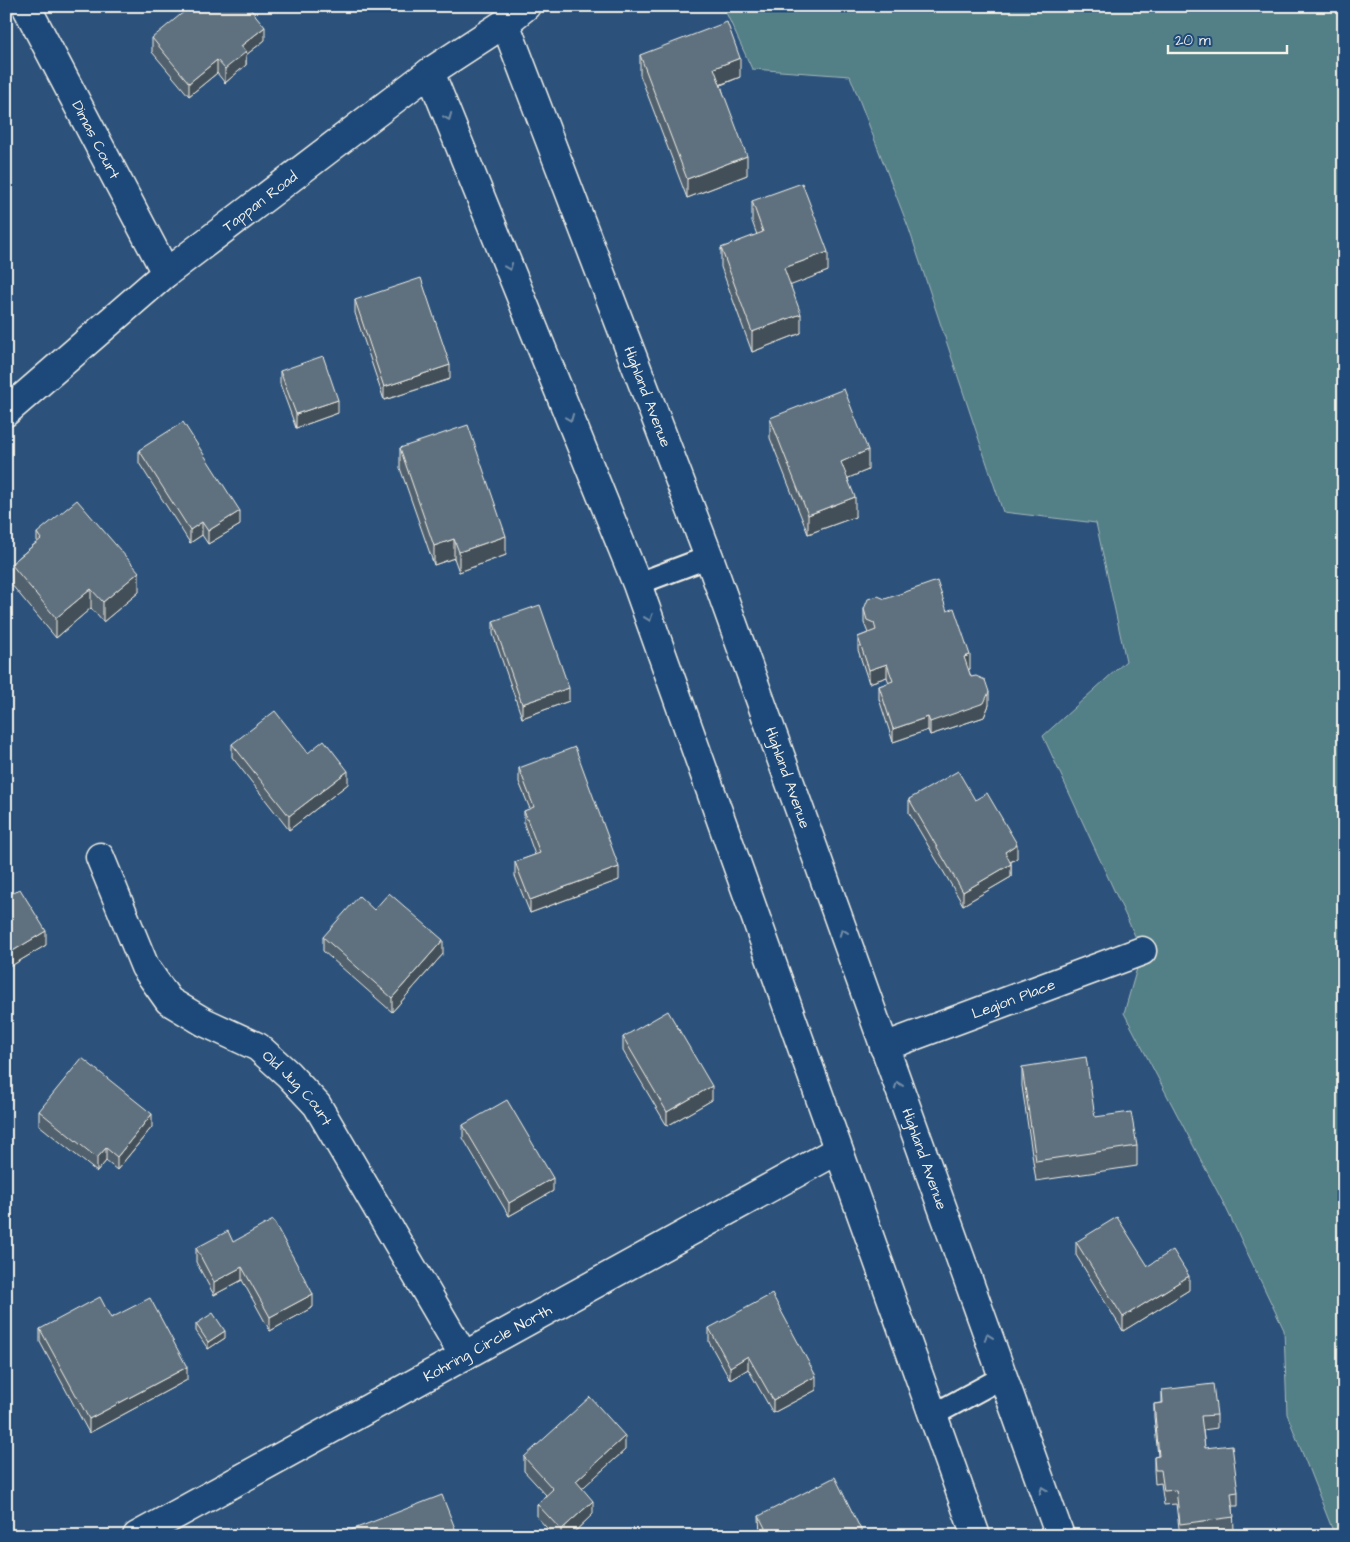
<svg xmlns="http://www.w3.org/2000/svg" width="1350" height="1542" font-family="'Architects Daughter',sans-serif">
  <style>
    .green { fill: #537f87; stroke: #a4b8b8 }
    .lines { fill: none; stroke-linecap: round; stroke-linejoin: round }
    .lane-casing { stroke: #f4f1e8; stroke-width: 25 }
    .street-casing { stroke: #f4f1e8; stroke-width: 31 }
    .secondary-casing { stroke: #f4f1e8; stroke-width: 31 }
    .lane { stroke: #1f4a7a; stroke-width: 21 }
    .street { stroke: #1f4a7a; stroke-width: 28 }
    .secondary { stroke: #1f4a7a; stroke-width: 28 }
    .wall { fill: #51616d; stroke: #f4f1e8 }
    .shaded-wall { fill: #424f59; stroke: #f4f1e8 }
    .building { fill: #5e717f; stroke: #f4f1e8 }
    .oneway { stroke: #748da6 }
    .labels { text-anchor: middle; dominant-baseline: central; stroke-width: 4.5; stroke-linejoin: round; paint-order: stroke }
    .street-label { font-size: 15px; fill: #f4f1e8; stroke: #1f4a7a }
  </style>
  <rect width="100%" height="100%" fill="#2c527b"/>
  <filter id="ink" filterUnits="userSpaceOnUse"><feTurbulence type="fractalNoise" baseFrequency=".02" numOctaves="2"/><feDisplacementMap in="SourceGraphic" scale="10" xChannelSelector="R" yChannelSelector="G"/><feConvolveMatrix kernelMatrix="1 2 1 2 8 2 1 2 1" color-interpolation-filters="sRGB"/></filter>
  <g filter="url(#ink)">
    <!-- green -->
    <polygon class="green" points="723,6 1344,6 1344,1536 1335,1536 1287,1414 1284,1330 1226,1208 1124,1013 1142,951 1043,736 1126,661 1096,523 1003,512 909,229 850,76 752,69"/>
    <g class="lines">
      <defs>
        <g id="lane">
          <polyline points="637,584 709,557"/>
          <polyline points="933,1415 1003,1377"/>
        </g>
        <g id="street">
          <path id="s1" d="M 26,6 L 166,273"/>
          <path id="s2" d="M 505,23 L 709,557 L 1060,1536"/>
          <polyline points="430,72 637,584 976,1536"/>
          <path id="s3" d="M 100,857 L 145,967 L 169,1001 L 204,1022 L 258,1047 L 288,1074 L 317,1105 L 464,1356"/>
          <path id="s4" d="M 884,1047 L 1142,951"/>
          <path id="s5" d="M 137,1536 L 838,1150"/>
        </g>
        <g id="secondary">
          <path id="s6" d="M 6,412 L 166,273 L 430,72 L 505,23 L 526,6"/>
        </g>
      </defs>
      <!-- lane casing -->
      <use href="#lane" class="lane-casing"/>
      <!-- street casing -->
      <use href="#street" class="street-casing"/>
      <!-- secondary casing -->
      <use href="#secondary" class="secondary-casing"/>
      <!-- lane -->
      <use href="#lane" class="lane"/>
      <!-- street -->
      <use href="#street" class="street"/>
      <!-- secondary -->
      <use href="#secondary" class="secondary"/>
    </g>
    <!-- wall -->
    <g class="wall">
      <polygon points="152,38 265,40 246,55 246,65 225,83 217,73 189,96 152,52"/>
      <polygon points="640,55 740,77 721,85 747,175 687,198 640,75"/>
      <polygon points="752,201 828,271 790,285 801,333 752,352 721,267 721,248 757,235 752,221"/>
      <polygon points="355,300 450,379 384,400 355,313"/>
      <polygon points="280,371 338,413 296,428 280,384"/>
      <polygon points="770,418 868,470 848,478 855,517 808,534 770,438"/>
      <polygon points="400,448 506,555 459,572 454,558 434,565 400,468"/>
      <polygon points="139,450 240,525 208,544 202,535 190,543 139,463"/>
      <polygon points="37,533 139,592 103,622 91,608 56,638 11,584 11,564 37,542"/>
      <polygon points="885,599 947,611 970,669 968,669 971,677 989,705 984,717 930,735 928,730 893,742 879,699 879,686 889,683 887,677 869,683 858,650 858,637 868,633 864,623 864,609"/>
      <polygon points="493,621 569,701 522,718 493,634"/>
      <polygon points="232,744 308,753 348,784 289,830 232,757"/>
      <polygon points="519,768 619,880 530,913 515,876 515,862 535,855 524,824 524,811 530,809 519,782"/>
      <polygon points="909,799 975,800 1017,858 1011,862 1011,877 963,905 909,813"/>
      <polygon points="6,897 46,945 11,966 6,958"/>
      <polygon points="374,910 443,954 392,1012 323,951 323,937"/>
      <polygon points="623,1037 712,1100 667,1126 623,1051"/>
      <polygon points="1022,1067 1137,1146 1137,1166 1036,1181 1022,1086"/>
      <polygon points="39,1111 152,1127 117,1170 106,1161 97,1172 39,1125"/>
      <polygon points="463,1125 553,1191 509,1216 463,1138"/>
      <polygon points="233,1242 313,1307 270,1331 242,1280 214,1295 196,1262 196,1248"/>
      <polygon points="1076,1242 1148,1266 1189,1290 1123,1331 1076,1255"/>
      <polygon points="111,1318 187,1380 89,1433 40,1342 40,1329"/>
      <polygon points="196,1324 225,1338 208,1349 196,1331"/>
      <polygon points="709,1328 816,1390 773,1413 748,1369 730,1380 709,1342"/>
      <polygon points="1162,1390 1217,1415 1217,1428 1203,1430 1205,1448 1238,1492 1238,1506 1233,1506 1234,1531 1191,1536 1180,1536 1176,1504 1164,1505 1161,1483 1155,1484 1154,1470 1154,1457 1158,1456 1154,1417 1154,1404 1162,1403"/>
      <polygon points="625,1450 582,1488 593,1514 570,1536 554,1536 537,1517 537,1504 546,1495 524,1471 524,1457"/>
      <polygon points="759,1516 864,1536 760,1536"/>
    </g>
    <!-- shaded-wall -->
    <g class="shaded-wall">
      <polygon points="265,27 265,40 246,55 246,65 225,83 225,69 241,46"/>
      <polygon points="740,58 740,77 714,87 714,68"/>
      <polygon points="217,60 217,73 189,96 189,83"/>
      <polygon points="747,156 747,175 687,198 687,179"/>
      <polygon points="828,252 828,271 784,288 784,268"/>
      <polygon points="801,314 801,333 752,352 752,332"/>
      <polygon points="450,365 450,379 384,400 384,387"/>
      <polygon points="338,400 338,413 296,428 296,414"/>
      <polygon points="868,450 868,470 841,481 841,462"/>
      <polygon points="855,497 855,517 808,534 808,515"/>
      <polygon points="240,511 240,525 208,544 208,531"/>
      <polygon points="202,522 202,535 190,543 190,530"/>
      <polygon points="506,536 506,555 459,572 459,552"/>
      <polygon points="454,539 454,558 434,565 434,546"/>
      <polygon points="139,572 139,592 103,622 103,602"/>
      <polygon points="91,589 91,608 56,638 56,618"/>
      <polygon points="970,655 970,669 964,670 964,657"/>
      <polygon points="887,664 887,677 869,683 869,670"/>
      <polygon points="569,688 569,701 522,718 522,704"/>
      <polygon points="989,692 989,705 984,717 930,735 930,722"/>
      <polygon points="928,717 928,730 893,742 893,729"/>
      <polygon points="348,771 348,784 289,830 289,816"/>
      <polygon points="1017,844 1017,858 1005,865 1005,852"/>
      <polygon points="1011,864 1011,877 963,905 963,892"/>
      <polygon points="619,867 619,880 530,913 530,900"/>
      <polygon points="46,931 46,945 11,966 11,952"/>
      <polygon points="443,940 443,954 392,1012 392,998"/>
      <polygon points="712,1086 712,1100 667,1126 667,1112"/>
      <polygon points="152,1114 152,1127 117,1170 117,1157"/>
      <polygon points="106,1148 106,1161 97,1172 97,1158"/>
      <polygon points="553,1178 553,1191 509,1216 509,1203"/>
      <polygon points="242,1267 242,1280 214,1295 214,1282"/>
      <polygon points="1189,1276 1189,1290 1123,1331 1123,1317"/>
      <polygon points="313,1294 313,1307 270,1331 270,1317"/>
      <polygon points="225,1331 225,1338 208,1349 208,1342"/>
      <polygon points="748,1356 748,1369 730,1380 730,1367"/>
      <polygon points="187,1367 187,1380 89,1433 89,1419"/>
      <polygon points="816,1376 816,1390 773,1413 773,1400"/>
      <polygon points="625,1436 625,1450 576,1494 576,1481"/>
      <polygon points="593,1501 593,1514 570,1536 561,1536 561,1530"/>
    </g>
    <!-- building -->
    <g class="building">
      <polygon points="191,6 248,6 265,27 241,46 246,52 225,69 217,60 189,83 152,38"/>
      <polygon points="727,22 740,58 714,68 747,156 687,179 640,55"/>
      <polygon points="802,183 828,252 784,268 801,314 752,332 721,248 763,232 752,201"/>
      <polygon points="421,278 450,365 384,387 355,300"/>
      <polygon points="323,356 338,400 296,414 280,371"/>
      <polygon points="844,389 868,450 841,462 855,497 808,515 770,418"/>
      <polygon points="183,422 240,511 208,531 202,522 190,530 139,450"/>
      <polygon points="468,425 506,536 459,552 454,539 434,546 400,448"/>
      <polygon points="77,500 139,572 103,602 91,589 56,618 11,564 41,539 37,533"/>
      <polygon points="937,581 947,611 954,608 970,655 964,657 971,677 976,676 985,680 989,692 984,703 930,722 928,717 893,729 879,686 893,681 887,664 869,670 858,637 876,630 874,623 867,620 864,609 868,599 878,596 885,599"/>
      <polygon points="540,605 569,688 522,704 493,621"/>
      <polygon points="275,711 308,753 324,740 348,771 289,816 232,744"/>
      <polygon points="575,747 619,867 530,900 515,862 540,853 524,811 534,807 519,768"/>
      <polygon points="958,771 975,800 987,793 1017,844 1005,852 1011,864 963,892 909,799"/>
      <polygon points="20,889 46,931 11,952 6,944 6,897"/>
      <polygon points="389,893 443,940 392,998 323,937 359,896 374,910"/>
      <polygon points="668,1011 712,1086 667,1112 623,1037"/>
      <polygon points="1086,1057 1095,1117 1131,1112 1137,1146 1036,1161 1022,1067"/>
      <polygon points="82,1058 152,1114 117,1157 106,1148 97,1158 39,1111"/>
      <polygon points="507,1100 553,1178 509,1203 463,1125"/>
      <polygon points="1117,1217 1148,1266 1173,1250 1189,1276 1123,1317 1076,1242"/>
      <polygon points="273,1220 313,1294 270,1317 242,1267 214,1282 196,1248 228,1231 233,1242"/>
      <polygon points="772,1294 816,1376 773,1400 748,1356 730,1367 709,1328"/>
      <polygon points="100,1297 111,1318 150,1298 187,1367 89,1419 40,1329"/>
      <polygon points="213,1313 225,1331 208,1342 196,1324"/>
      <polygon points="1213,1384 1217,1415 1201,1416 1205,1448 1232,1445 1238,1492 1231,1493 1234,1517 1180,1524 1176,1490 1164,1491 1161,1470 1155,1470 1154,1457 1159,1456 1154,1404 1163,1403 1162,1390"/>
      <polygon points="590,1397 625,1436 576,1481 593,1501 561,1530 537,1504 553,1489 524,1457"/>
      <polygon points="835,1477 864,1536 769,1536 759,1516"/>
      <polygon points="442,1495 458,1536 347,1536 346,1532"/>
    </g>
    <!-- one-way arrows -->
    <defs><path id="oneway-chevron" d="M-2-3.5L2.5 0L-2 3.5" fill="none" stroke-width="1.6" stroke-linecap="round" stroke-linejoin="round" transform="scale(1.25)"/></defs>
    <g class="oneway">
      <use href="#oneway-chevron" transform="translate(448 117) rotate(68)"/>
      <use href="#oneway-chevron" transform="translate(509 267) rotate(68)"/>
      <use href="#oneway-chevron" transform="translate(570 418) rotate(68)"/>
      <use href="#oneway-chevron" transform="translate(649 618) rotate(70)"/>
      <use href="#oneway-chevron" transform="translate(843 932) rotate(-110)"/>
      <use href="#oneway-chevron" transform="translate(898 1085) rotate(-110)"/>
      <use href="#oneway-chevron" transform="translate(988 1337) rotate(-110)"/>
      <use href="#oneway-chevron" transform="translate(1043 1490) rotate(-110)"/>
    </g>
  </g>
  <g class="labels">
    <!-- street labels -->
    <g class="street-label">
      <text stroke="none"><textPath href="#s1" startOffset="151">Dimas Court</textPath></text>
      <text stroke="none"><textPath href="#s6" startOffset="330">Tappan Road</textPath></text>
      <text stroke="none"><textPath href="#s2" startOffset="400">Highland Avenue</textPath></text>
      <text stroke="none"><textPath href="#s2" startOffset="806">Highland Avenue</textPath></text>
      <text stroke="none"><textPath href="#s4" startOffset="138">Legion Place</textPath></text>
      <text stroke="none"><textPath href="#s3" startOffset="318">Old Jug Court</textPath></text>
      <text stroke="none"><textPath href="#s2" startOffset="1211">Highland Avenue</textPath></text>
      <text stroke="none"><textPath href="#s5" startOffset="400">Kohring Circle North</textPath></text>
    </g>
  </g>
  <!-- margin -->
  <rect width="1350" height="1542" fill="none" stroke="#1f4a7a" stroke-width="25"/>
  <rect x="12" y="12" width="1325" height="1517" fill="none" stroke="#f4f1e8" stroke-width="2" filter="url(#ink)"/>
  <!-- scale -->
  <path d="M1168 45v8h119v-8" fill="none" stroke="#f4f1e8" stroke-width="2.5"/>
  <text x="1175" y="45" font-size="15" fill="#f4f1e8" stroke="#1f4a7a" stroke-width="4" paint-order="stroke">20 m</text>
</svg>
